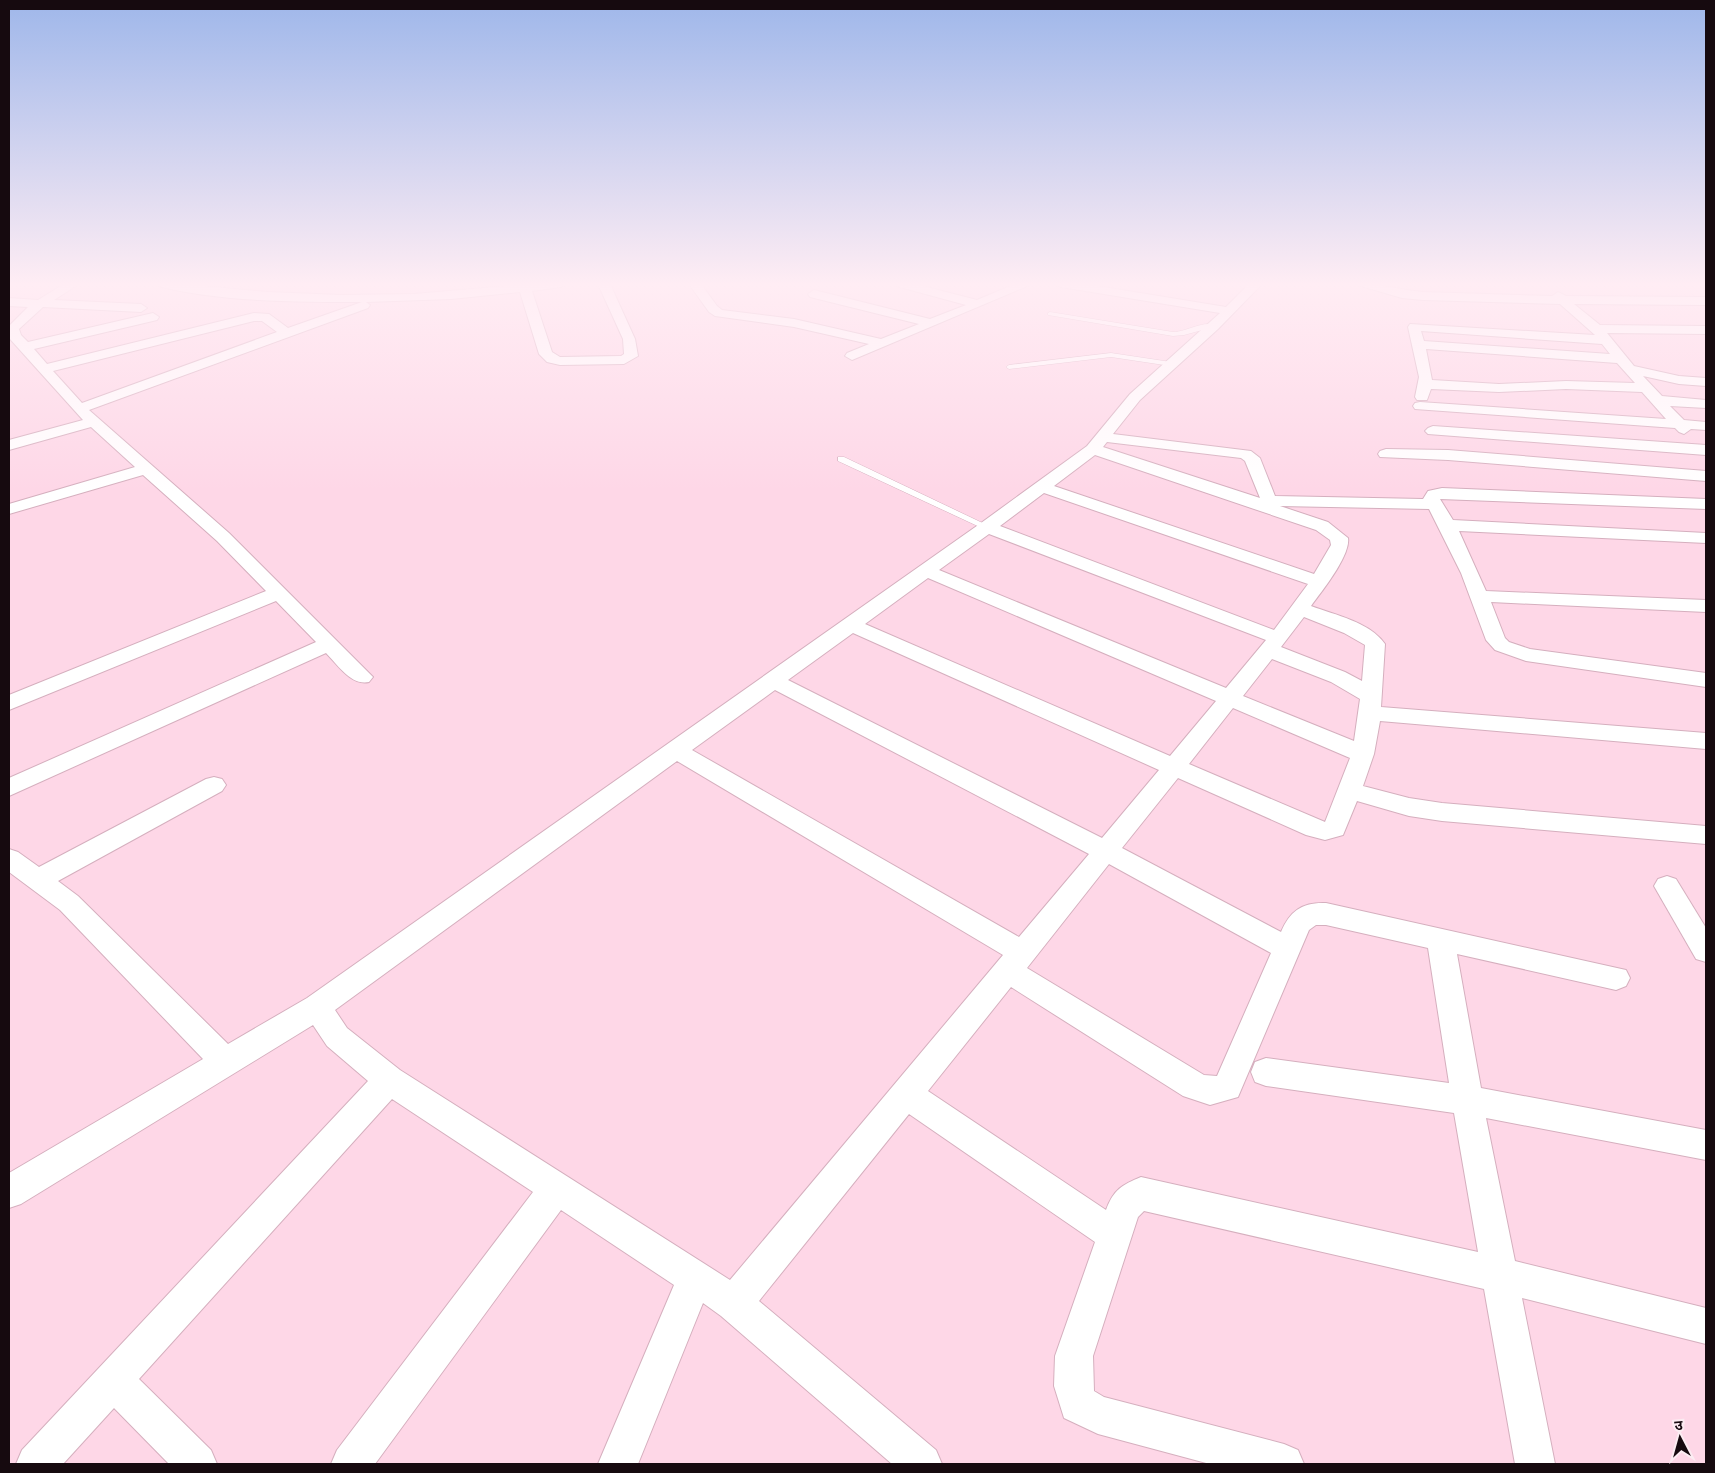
<svg xmlns="http://www.w3.org/2000/svg" width="1715" height="1473" font-family="'Space Grotesk','Noto Sans Devanagari',sans-serif">
  <style>
    .lines { fill: none; stroke-linecap: round; stroke-linejoin: round }
    .lane-casing { stroke: #d5afbe; stroke-width: 1 }
    .street-casing { stroke: #d5afbe; stroke-width: 2 }
    .lane { fill: #fff; fill-rule: evenodd }
    .street { fill: #fff; fill-rule: evenodd }
  </style>
  <rect width="100%" height="100%" fill="#fed7e7"/>
  <g class="lines">
    <defs>
      <g id="lane">
        <path d="M 1050,312 L 1173,332 C 1187,332 1205,319 1217,326 L 1184,335 L 1173,336 L 1048,315 L 1048,313 Z"/>
        <polygon points="1111,353 1171,362 1174,364 1171,366 1111,357 1009,369 1006,367 1009,365"/>
        <polygon points="838,457 844,457 991,527 990,529 984,529 838,461"/>
      </g>
      <g id="street">
        <path d="M 64,284 L 79,284 L 54,300 L 141,304 L 147,308 L 141,312 L 43,307 L 19,329 L 21,335 L 28,342 L 153,313 L 159,317 L 157,320 L 34,349 L 47,364 L 254,313 L 269,314 L 288,328 L 362,302 C 297,302 220,302 158,286 L 156,284 L 182,284 L 268,292 L 341,295 L 414,294 L 530,284 L 567,284 L 561,287 L 532,291 L 552,352 L 560,357 L 621,356 L 624,354 L 623,339 L 598,284 L 610,284 L 635,339 L 638,356 L 624,364 L 560,365 L 547,362 L 539,354 L 520,292 L 451,299 L 366,302 L 370,305 L 368,308 L 89,410 L 229,533 L 373,677 L 369,682 C 351,686 338,665 326,653 L 9,796 L 9,778 L 316,642 L 276,601 L 9,710 L 9,695 L 266,591 L 217,541 L 143,475 L 9,514 L 9,504 L 135,467 L 91,427 L 9,450 L 9,440 L 83,420 L 10,339 L 9,326 L 28,307 L 9,306 L 9,298 L 38,300 ZM 254,321 L 262,321 L 277,332 L 82,403 L 53,371 Z"/>
        <polygon points="689,284 701,284 717,306 722,310 794,319 881,339 919,324 810,297 808,294 814,290 930,319 966,305 896,286 894,284 915,284 977,300 1015,284 1032,284 852,360 845,356 847,353 869,344 794,327 715,316 709,312"/>
        <path d="M 1055,284 L 1085,284 L 1226,307 L 1249,284 L 1262,284 L 1218,329 L 1140,400 L 1113,434 L 1251,451 L 1260,458 L 1275,496 L 1423,499 L 1428,491 L 1442,488 L 1706,499 L 1706,509 L 1440,499 L 1453,520 L 1706,533 L 1706,543 L 1459,531 L 1486,591 L 1706,600 L 1706,612 L 1491,602 L 1505,638 L 1509,642 L 1530,649 L 1706,673 L 1706,687 L 1526,661 L 1495,650 L 1486,640 L 1461,573 L 1429,509 L 1280,506 L 1328,522 L 1348,538 C 1351,555 1322,591 1311,606 C 1335,615 1370,622 1385,644 L 1381,707 L 1706,733 L 1706,749 L 1380,721 L 1374,754 L 1363,786 L 1409,798 L 1442,803 L 1706,826 L 1706,844 L 1442,821 L 1409,816 L 1357,801 L 1343,835 L 1325,840 L 1306,835 L 1178,778 L 1122,848 L 1281,932 C 1290,911 1302,902 1326,903 L 1626,970 L 1630,978 L 1626,986 L 1616,990 L 1457,954 L 1481,1088 L 1706,1130 L 1706,1160 L 1486,1118 L 1515,1261 L 1706,1308 L 1706,1344 L 1522,1298 L 1555,1464 L 1515,1464 L 1484,1289 L 1144,1211 L 1138,1217 L 1093,1356 L 1094,1391 L 1104,1397 L 1284,1444 L 1298,1450 L 1304,1464 L 1210,1464 L 1098,1434 L 1064,1418 L 1054,1386 L 1055,1356 L 1095,1242 L 909,1114 L 759,1301 L 936,1450 L 942,1464 L 892,1464 L 721,1316 L 703,1303 L 638,1464 L 598,1464 L 674,1285 L 561,1210 L 375,1464 L 331,1464 L 337,1450 L 533,1192 L 392,1099 L 139,1379 L 211,1450 L 217,1464 L 169,1464 L 114,1408 L 63,1464 L 16,1464 L 22,1450 L 368,1081 L 327,1046 L 313,1025 L 21,1204 L 9,1208 L 9,1173 L 203,1059 L 60,910 L 9,872 L 9,849 L 18,852 L 39,867 L 206,779 L 214,777 L 222,779 L 226,785 L 222,791 L 58,881 L 78,896 L 228,1044 L 307,998 L 981,523 L 1087,446 L 1130,394 L 1220,313 L 1061,287 ZM 1107,442 L 1241,458 L 1245,461 L 1260,498 L 1103,447 ZM 1095,455 L 1316,530 L 1330,540 L 1331,545 L 1314,574 L 1054,486 ZM 1044,493 L 1308,584 L 1274,630 L 1000,526 ZM 989,534 L 1266,640 L 1226,688 L 939,570 ZM 928,578 L 1216,701 L 1170,756 L 865,624 ZM 1304,617 L 1344,633 L 1365,645 L 1362,681 L 1345,672 L 1281,647 ZM 853,633 L 1159,770 L 1102,838 L 788,680 ZM 1272,659 L 1331,682 L 1360,699 L 1354,741 L 1243,696 ZM 775,690 L 1089,854 L 1019,937 L 692,750 ZM 1233,708 L 1350,758 L 1325,822 L 1189,764 ZM 677,761 L 1003,955 L 730,1280 L 400,1070 L 347,1028 L 335,1010 ZM 1109,864 L 1271,953 L 1217,1076 L 1204,1075 L 1027,968 ZM 1316,925 L 1326,925 L 1428,948 L 1449,1083 L 1266,1058 L 1255,1062 L 1251,1072 L 1255,1082 L 1266,1086 L 1454,1113 L 1478,1252 L 1141,1177 C 1122,1185 1114,1189 1106,1210 L 928,1091 L 1011,987 L 1183,1096 L 1210,1105 L 1238,1097 L 1309,930 Z"/>
        <path d="M 1359,284 C 1381,284 1401,290 1423,292 L 1552,296 L 1558,292 L 1566,296 L 1706,297 L 1706,305 L 1574,304 L 1600,325 L 1706,326 L 1706,334 L 1607,333 L 1634,366 L 1679,376 L 1706,378 L 1706,386 L 1679,384 L 1643,376 L 1662,396 L 1706,400 L 1706,408 L 1670,406 L 1684,420 L 1706,422 L 1706,430 L 1691,429 L 1684,434 L 1679,432 L 1675,428 L 1415,409 L 1413,406 L 1415,403 L 1420,402 L 1666,419 L 1642,392 L 1566,389 L 1499,392 L 1431,389 L 1427,400 L 1417,400 L 1415,397 L 1419,377 L 1408,327 L 1410,324 L 1595,335 L 1560,304 L 1423,300 L 1402,298 L 1361,286 ZM 1421,331 L 1602,344 L 1610,354 L 1424,341 ZM 1426,349 L 1617,363 L 1635,383 L 1566,381 L 1499,384 L 1432,380 Z"/>
        <polygon points="1433,426 1706,445 1706,455 1428,434 1425,431 1428,428"/>
        <polygon points="1386,449 1448,450 1706,471 1706,481 1448,460 1380,457 1378,454 1380,451"/>
        <polygon points="1667,876 1676,879 1706,928 1706,962 1696,959 1654,886 1658,879"/>
      </g>
    </defs>
    <!-- lane casing -->
    <use href="#lane" class="lane-casing"/>
    <!-- street casing -->
    <use href="#street" class="street-casing"/>
    <!-- lane -->
    <use href="#lane" class="lane"/>
    <!-- street -->
    <use href="#street" class="street"/>
  </g>
  <!-- sky -->
  <linearGradient id="sky" x2="0" y2="1"><stop stop-color="#9fb7ea"/><stop offset="0.58" stop-color="#ffedf4"/><stop offset="1" stop-color="#ffedf4" stop-opacity="0"/></linearGradient>
  <rect width="1715" height="491" fill="url(#sky)"/>
  <!-- border -->
  <rect width="1715" height="1473" fill="none" stroke="#160a0f" stroke-width="20"/>
  <!-- north arrow -->
  <g transform="translate(1680 1438) rotate(354)" stroke="#fcecf2" stroke-width="4" paint-order="stroke">
  <path d="M0-4L9 19L0 12L-9 19Z" fill="#160a0f"/>
  <text y="-8" font-size="14" font-weight="bold" text-anchor="middle" fill="#160a0f">उ</text>
  </g>
</svg>
